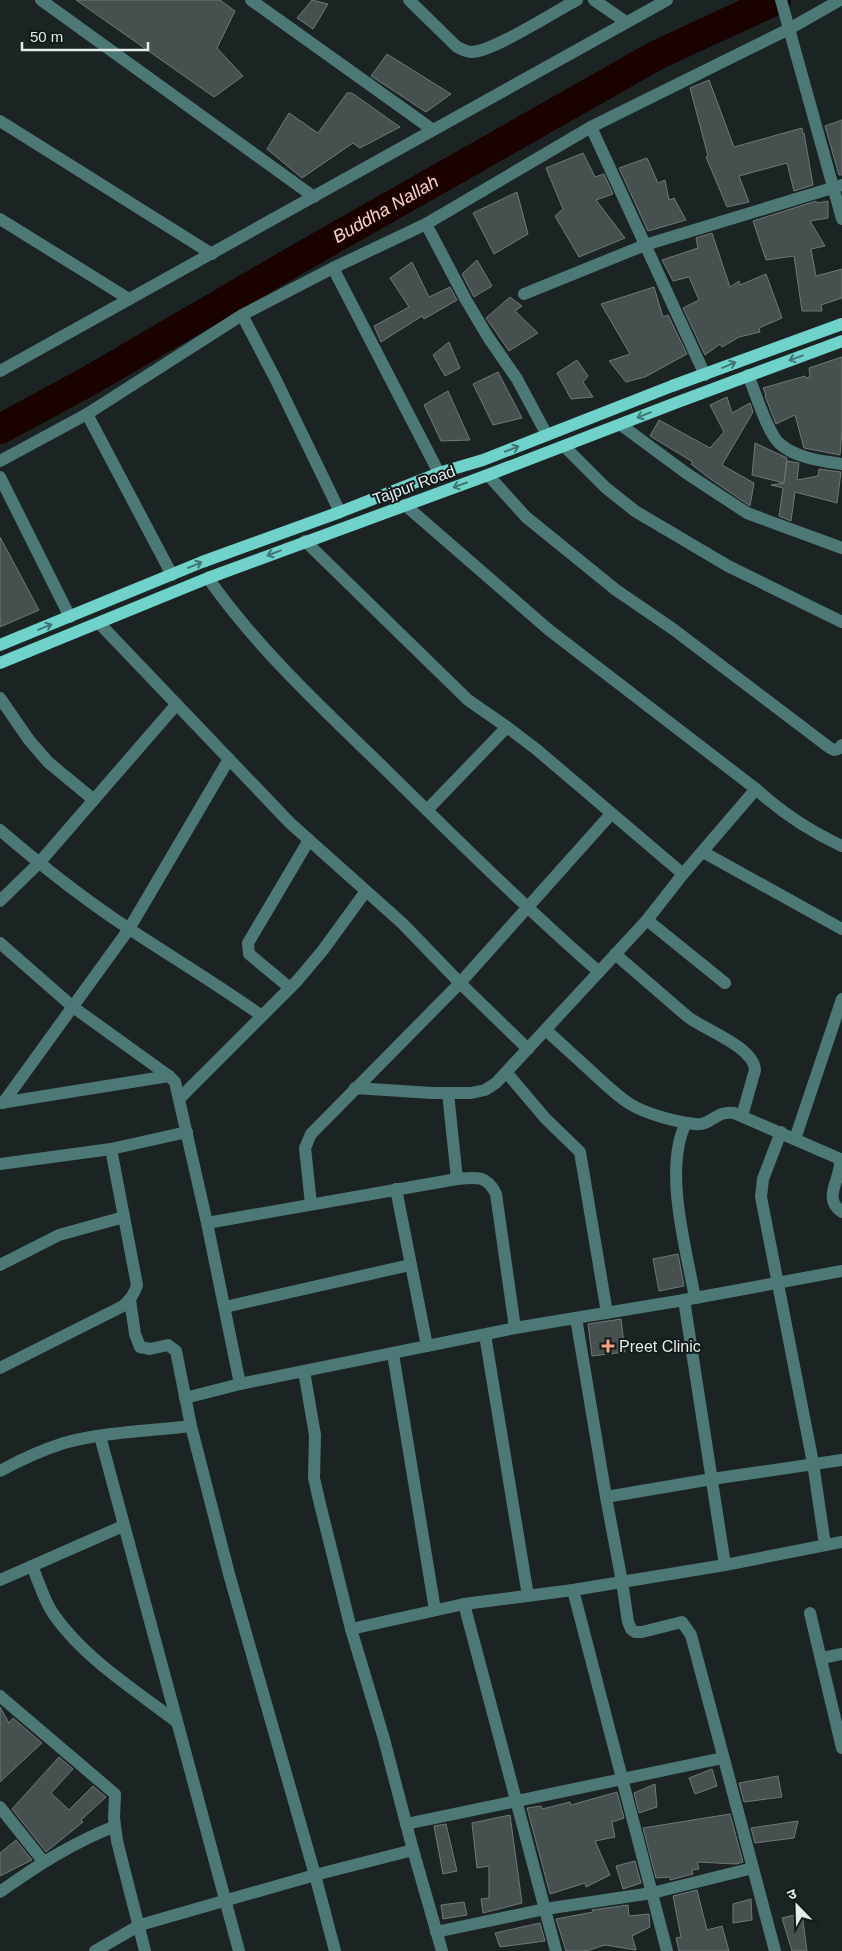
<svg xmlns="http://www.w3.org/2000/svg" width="842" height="1951" font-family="Helvetica,'Noto Sans Devanagari',sans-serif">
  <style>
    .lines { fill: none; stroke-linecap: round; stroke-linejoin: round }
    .river { stroke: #190200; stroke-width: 30 }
    .building { fill: #46504f; stroke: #6d7877 }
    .minor { stroke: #4c7975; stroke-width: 12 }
    .major { stroke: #6fd3ca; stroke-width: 12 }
    .oneway { stroke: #407672 }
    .poi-dot { fill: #f2a080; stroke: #121a1a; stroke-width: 2 }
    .labels { text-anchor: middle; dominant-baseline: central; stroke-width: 4; stroke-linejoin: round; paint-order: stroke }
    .street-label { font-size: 16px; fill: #e5ebeb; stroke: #121a1a }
    .poi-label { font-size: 16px; fill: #e5ebeb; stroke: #121a1a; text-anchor: start }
    .water-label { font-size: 18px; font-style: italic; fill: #fad2c3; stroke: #121a1a }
  </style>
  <rect width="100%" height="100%" fill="#1b2423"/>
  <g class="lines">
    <!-- river -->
    <path class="river" id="s1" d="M 0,429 L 87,382 L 296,260 L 657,55 L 776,0"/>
  </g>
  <!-- building -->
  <g class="building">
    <polygon points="76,0 220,0 235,11 217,48 243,76 214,97"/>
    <polygon points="312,0 328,4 313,29 297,18"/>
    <polygon points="387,54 451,94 426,112 371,76"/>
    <polygon points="709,80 734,147 802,128 803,134 804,133 813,185 794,191 787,163 739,176 749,202 727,207 706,157 708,156 690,88"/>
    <polygon points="347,93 352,93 400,127 360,148 353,143 302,178 267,149 289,113 318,133"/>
    <polygon points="842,120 842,175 839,175 825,126"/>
    <polygon points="583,153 595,177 604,174 613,194 596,200 625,238 579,257 555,216 563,209 546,168"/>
    <polygon points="647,158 658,183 665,180 669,200 674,198 686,220 648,231 619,168"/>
    <polygon points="517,192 528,234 494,254 473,213"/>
    <polygon points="816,201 817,203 828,201 828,218 810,221 825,246 811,249 816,276 842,269 842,298 821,305 822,311 802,311 794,256 766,260 753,221"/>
    <polygon points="712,233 730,287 739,281 740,285 766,274 782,318 759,328 760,332 739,337 722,347 720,344 705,355 683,308 699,300 689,277 673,281 662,260 698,248 696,238"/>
    <polygon points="477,260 492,286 474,297 462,274"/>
    <polygon points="412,262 429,297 450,287 457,300 424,319 422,316 381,342 374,326 409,307 390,278"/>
    <polygon points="654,287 663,317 668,315 687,354 645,377 626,382 609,361 630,354 601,304"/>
    <polygon points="510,297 522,306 515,311 538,333 509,351 486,318"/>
    <polygon points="449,342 460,368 445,376 433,355"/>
    <polygon points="842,357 842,431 840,455 804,448 795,415 776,424 765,396 766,395 763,388 805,376 806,378 810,377 809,368"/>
    <polygon points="577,360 588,376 583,382 593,397 571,399 557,373"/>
    <polygon points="498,372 522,418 493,425 473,384"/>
    <polygon points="448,391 470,440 441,441 424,405"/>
    <polygon points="727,397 732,413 750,403 753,412 722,465 754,483 750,506 709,478 691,464 693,462 650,436 659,420 710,448 724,432 710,405"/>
    <polygon points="755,443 787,458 784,483 752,475"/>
    <polygon points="787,461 799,463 797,480 818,476 819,469 841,472 837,503 795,492 791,521 779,516 783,488 771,485 784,483"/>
    <polygon points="0,537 39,610 0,627"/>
    <polygon points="678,1254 684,1286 659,1291 653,1259"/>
    <polygon points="621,1319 625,1352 592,1356 588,1324"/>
    <polygon points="0,1707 9,1723 13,1718 42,1743 0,1782"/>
    <polygon points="59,1757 73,1769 51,1793 69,1810 93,1786 106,1797 81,1820 83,1822 46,1852 12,1809"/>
    <polygon points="712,1769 717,1786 695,1794 689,1778"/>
    <polygon points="778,1776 782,1797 744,1802 739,1783"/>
    <polygon points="655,1784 657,1807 639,1813 634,1793"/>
    <polygon points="617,1792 624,1818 612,1822 615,1837 595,1841 610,1875 586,1887 585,1883 550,1894 527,1808 541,1806 542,1809 570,1802 571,1805"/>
    <polygon points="730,1814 743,1862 736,1864 697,1862 699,1869 692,1870 693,1874 670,1880 670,1877 656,1878 643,1828"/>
    <polygon points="510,1815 522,1903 483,1913 481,1899 489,1898 489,1866 477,1868 472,1823"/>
    <polygon points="798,1821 794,1838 755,1843 751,1828"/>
    <polygon points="446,1824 457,1871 443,1874 434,1826"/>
    <polygon points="16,1840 32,1860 0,1876 0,1853"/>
    <polygon points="635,1861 641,1883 623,1889 616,1866"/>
    <polygon points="697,1890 707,1930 722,1926 729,1951 679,1951 676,1938 681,1937 673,1896"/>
    <polygon points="751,1899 752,1920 733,1923 733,1904"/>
    <polygon points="464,1902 467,1915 443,1919 441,1905"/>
    <polygon points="628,1905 629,1916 649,1914 650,1927 632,1936 636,1950 605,1945 586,1951 566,1951 556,1919 593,1912 592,1910"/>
    <polygon points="802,1913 807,1951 792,1951 782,1918"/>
    <polygon points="540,1923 545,1941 500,1947 495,1933"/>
  </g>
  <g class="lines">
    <!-- minor -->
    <g class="minor">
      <polyline points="41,0 314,197"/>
      <polyline points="251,0 433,130"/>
      <path d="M 409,0 L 457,47 C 462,49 466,52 472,52 C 494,51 554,12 577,0"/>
      <polyline points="594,0 626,22"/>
      <polyline points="781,0 842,219"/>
      <polyline points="0,121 212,254"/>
      <polyline points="591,127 705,375"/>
      <polyline points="0,219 129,299"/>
      <polyline points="426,224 466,300 488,337 517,379 547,435"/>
      <polyline points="333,268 439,473"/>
      <polyline points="524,294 645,245 842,185"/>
      <polyline points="242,315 276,380 340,512"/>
      <polyline points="0,371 667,0"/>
      <path d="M 748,375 C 755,391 767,432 779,443 C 795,458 821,461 842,464"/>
      <polyline points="87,414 172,575"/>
      <polyline points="621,425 686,473 747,513 842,548"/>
      <polyline points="564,446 606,488 635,511 728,566 842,622"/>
      <polyline points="0,461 87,414 242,315 333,268 426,224 591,127 789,29 840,0"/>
      <polyline points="488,475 526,517 616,590 673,629 830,748 834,750 838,749 842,745"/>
      <polyline points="0,477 70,617"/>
      <path d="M 405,505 L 549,630 L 756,789 C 783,814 809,831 842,846"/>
      <polyline points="305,541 468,700 507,727"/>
      <path d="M 208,578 C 257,648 324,710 385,769 C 455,838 525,907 599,972"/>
      <polyline points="99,623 290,823 402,923 460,983 528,1049"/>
      <polyline points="0,698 29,740 48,762 94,800"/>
      <polyline points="427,810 507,727 536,749 683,874"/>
      <path d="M 0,830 C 42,866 85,900 131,930 C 175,959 218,985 262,1016"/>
      <polyline points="703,852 842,929"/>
      <polyline points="0,901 39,863 176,705"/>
      <polyline points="647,920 725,983"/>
      <polyline points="0,943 73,1007 169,1076 175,1082 207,1223 240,1384"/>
      <path d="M 615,954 L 688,1017 C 705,1030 754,1047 755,1070 L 742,1116"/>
      <polyline points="290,988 249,954 248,943 309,840"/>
      <path d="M 546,1030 C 562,1045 578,1059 594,1074 C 605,1084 617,1096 630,1104 C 646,1114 676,1122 695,1124 C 712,1126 715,1110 734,1113 L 840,1159 C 842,1179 821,1198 842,1212"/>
      <polyline points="507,1073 545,1118 580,1152 607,1313"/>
      <polyline points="355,1088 432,1093 471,1093 485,1090 496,1083 647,920 683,874 756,789"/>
      <polyline points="448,1093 457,1179"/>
      <polyline points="180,1098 297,981 323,950 366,891"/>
      <polyline points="0,1103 169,1076"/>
      <polyline points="3,1103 129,929 229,759"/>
      <path d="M 686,1123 C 663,1169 686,1248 695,1298"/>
      <polyline points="781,1132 763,1179 761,1197 813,1463 825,1545"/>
      <polyline points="795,1139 842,999"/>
      <polyline points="0,1164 111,1149 187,1132"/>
      <polyline points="396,1189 427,1346"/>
      <polyline points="311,1204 305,1148 311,1134 460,983 611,814"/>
      <path d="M 207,1223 L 457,1179 C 476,1177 487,1175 496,1194 L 515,1328"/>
      <polyline points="0,1265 59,1235 124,1217 111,1149"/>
      <polyline points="130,1300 135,1334 140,1347 150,1349 168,1345 176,1351 191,1426 229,1574 315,1875 335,1951"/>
      <polyline points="684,1300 725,1565"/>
      <polyline points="225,1307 410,1265"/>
      <polyline points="576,1318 606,1497 712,1479 842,1460"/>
      <polyline points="485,1335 528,1596"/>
      <polyline points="393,1354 435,1610"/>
      <path d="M 0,1368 L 123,1306 C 130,1300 134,1295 137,1285 L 124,1217"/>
      <polyline points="185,1398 240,1384 515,1328 684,1300 842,1271"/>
      <polyline points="100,1436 239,1951"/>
      <path d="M 0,1471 C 20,1460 42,1450 64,1443 C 103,1432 150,1431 191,1426"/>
      <polyline points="606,1497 622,1582 628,1622 631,1629 635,1632 642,1632 682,1622 691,1635 775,1951"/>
      <path d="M 32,1566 C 39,1582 44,1601 54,1615 C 85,1659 135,1690 177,1722"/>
      <polyline points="0,1580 123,1526"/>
      <polyline points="573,1590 667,1951"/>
      <polyline points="464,1604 556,1951"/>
      <polyline points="810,1613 842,1748"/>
      <polyline points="351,1629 464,1604 573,1590 725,1565 842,1542"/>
      <polyline points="822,1658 842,1654"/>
      <polyline points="0,1696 115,1794 114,1818 117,1841 145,1951"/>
      <polyline points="0,1807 43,1861"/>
      <polyline points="406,1824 723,1758"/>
      <polyline points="413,1850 442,1951"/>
      <path d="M 0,1892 C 39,1864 71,1844 115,1826"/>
      <polyline points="436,1932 545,1909 652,1893 753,1868"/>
      <polyline points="95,1951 140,1925 315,1875 413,1850 384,1739 351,1629 319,1500 314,1478 315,1435 304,1371"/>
    </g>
    <!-- major -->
    <g class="major">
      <polyline points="0,645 202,562 340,512 439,473 483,460 672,386 842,324"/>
      <polyline points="0,663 208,578 488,475 678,402 842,341"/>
    </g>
  </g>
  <!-- one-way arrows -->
  <defs><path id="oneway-shaft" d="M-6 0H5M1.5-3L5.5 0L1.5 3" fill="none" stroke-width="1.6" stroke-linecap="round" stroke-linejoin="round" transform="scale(1.25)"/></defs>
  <g class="oneway">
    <use href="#oneway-shaft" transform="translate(796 358) rotate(160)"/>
    <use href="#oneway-shaft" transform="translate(729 365) rotate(-22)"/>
    <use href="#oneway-shaft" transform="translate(644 415) rotate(158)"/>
    <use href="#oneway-shaft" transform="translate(512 449) rotate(-21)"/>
    <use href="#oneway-shaft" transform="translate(460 485) rotate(161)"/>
    <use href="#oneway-shaft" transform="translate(274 553) rotate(159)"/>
    <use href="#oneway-shaft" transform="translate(195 565) rotate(-23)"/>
    <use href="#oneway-shaft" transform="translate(45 627) rotate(-22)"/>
  </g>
  <!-- markers -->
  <path class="poi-dot" d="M605.5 1338.5h5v5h5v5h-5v5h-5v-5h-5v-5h5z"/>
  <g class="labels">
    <!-- street labels -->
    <g class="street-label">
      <text transform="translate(414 485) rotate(-20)">Tajpur Road</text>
    </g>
    <!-- poi labels -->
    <g class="poi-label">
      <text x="619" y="1346">Preet Clinic</text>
    </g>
    <!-- water labels -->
    <g class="water-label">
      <text stroke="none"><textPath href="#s1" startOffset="444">Buddha Nallah</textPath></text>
    </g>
  </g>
  <!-- north arrow -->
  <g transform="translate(797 1906) rotate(337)" stroke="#121a1a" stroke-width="4" paint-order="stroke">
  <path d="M0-4L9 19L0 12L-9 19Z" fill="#e5ebeb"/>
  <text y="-8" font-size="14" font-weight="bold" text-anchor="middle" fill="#e5ebeb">उ</text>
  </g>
  <!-- scale -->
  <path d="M22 42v8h126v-8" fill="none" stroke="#e5ebeb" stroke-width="2.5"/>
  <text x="30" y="42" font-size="15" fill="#e5ebeb" stroke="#121a1a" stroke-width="4" paint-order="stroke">50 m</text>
</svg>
